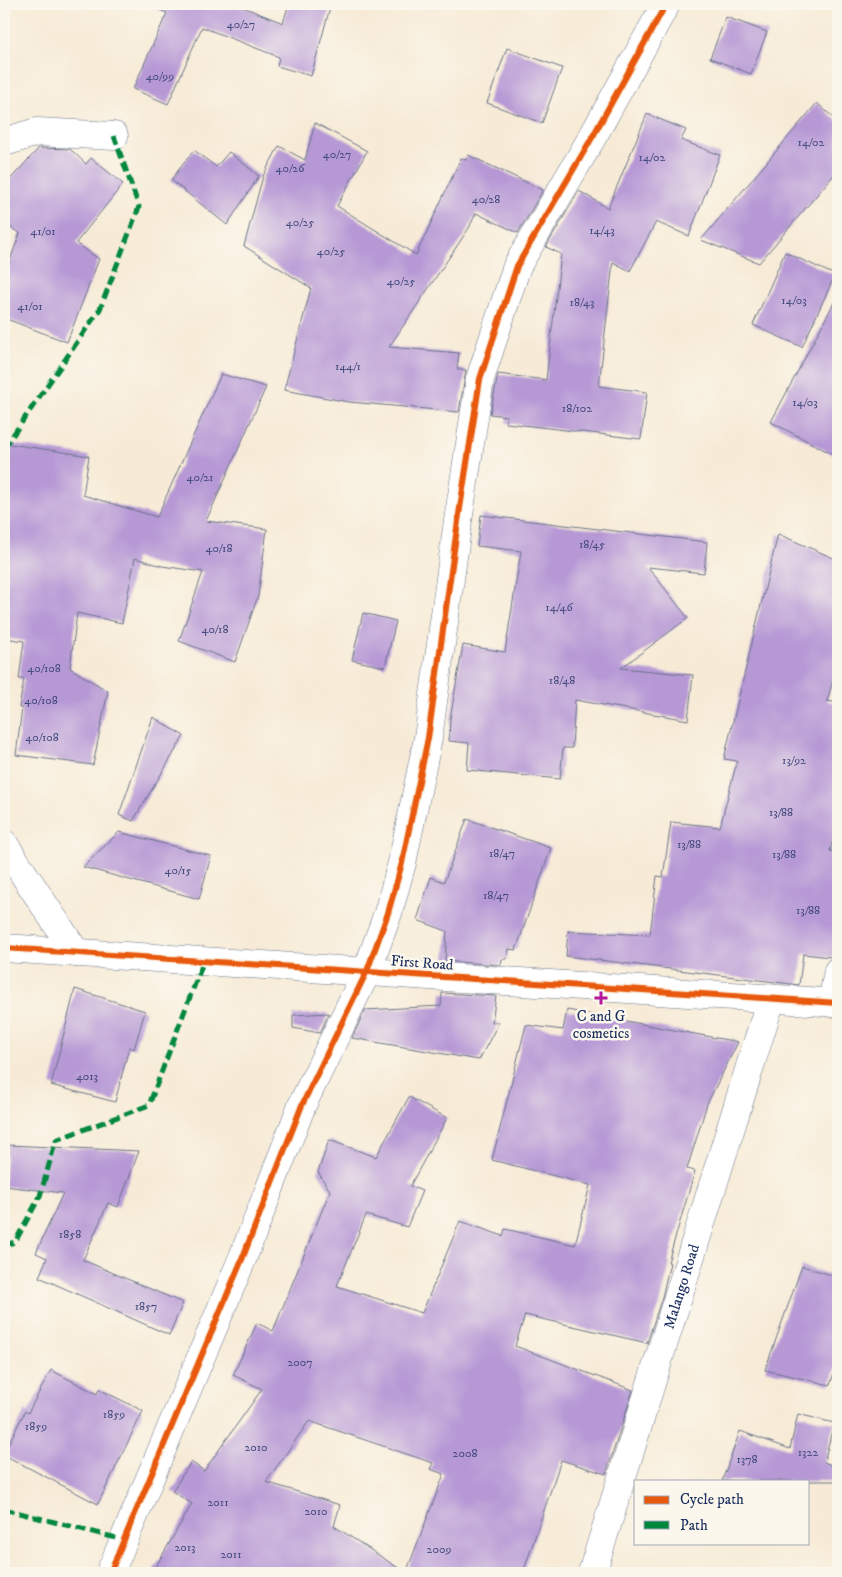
<svg xmlns="http://www.w3.org/2000/svg" width="842" height="1577" font-family="'IM FELL DW Pica',serif">
  <style>
    .building { fill: #b698d5 }
    .lines { fill: none; stroke-linecap: round; stroke-linejoin: round }
    .minor-casing { stroke: #687188; stroke-width: 29 }
    .minor { stroke: #fff; stroke-width: 28 }
    .quiet { stroke: #00873e; stroke-width: 5; stroke-dasharray: 10 5; stroke-linecap: butt }
    .cycleway-casing { stroke: #fbf7ec; stroke-width: 9 }
    .cycleway { stroke: #e8590c; stroke-width: 6 }
    .poi-dot { fill: #b5179e; stroke: #fbf7ec; stroke-width: 2 }
    .labels { text-anchor: middle; dominant-baseline: central; stroke-width: 5; stroke-linejoin: round; paint-order: stroke }
    .number-label { font-size: 12px; fill: #42497c }
    .street-label { font-size: 15px; fill: #1b2f5e; stroke: #fbf7ec }
    .poi-label { font-size: 15px; fill: #1b2f5e; stroke: #fbf7ec }
  </style>
  <rect width="100%" height="100%" fill="#fbf7ec"/>
  <filter id="ink" filterUnits="userSpaceOnUse"><feTurbulence type="fractalNoise" baseFrequency=".02" numOctaves="2"/><feDisplacementMap in="SourceGraphic" scale="10" xChannelSelector="R" yChannelSelector="G"/><feConvolveMatrix kernelMatrix="1 2 1 2 8 2 1 2 1" color-interpolation-filters="sRGB"/></filter>
  <filter id="wash" filterUnits="userSpaceOnUse"><feTurbulence type="fractalNoise" baseFrequency=".0096" numOctaves="4" result="noise"/><feDisplacementMap in="SourceGraphic" scale="20" xChannelSelector="R" yChannelSelector="G"/><feGaussianBlur stdDeviation="1.12" result="paint"/><feColorMatrix in="noise" values="0 0 0 0 0 0 0 0 0 0 0 0 0 0 0 0 0 1.4 0 .05"/><feComposite in="paint" operator="in"/></filter>
  <g filter="url(#wash)">
    <rect width="100%" height="100%" fill="#f7ebd7"/>
    <g id="blocks">
      <!-- building -->
      <g class="building">
        <polygon points="150,4 235,4 283,23 289,4 331,4 311,76 277,66 279,57 202,27 168,104 133,89 167,13 150,6"/>
        <polygon points="726,17 767,32 751,74 710,58"/>
        <polygon points="507,48 562,68 542,123 487,103"/>
        <polygon points="817,103 838,122 838,170 759,263 701,240"/>
        <polygon points="647,114 686,130 681,140 720,155 689,236 656,222 630,271 613,262 599,386 647,392 641,439 506,423 507,416 490,414 498,374 546,380 561,254 546,247 579,191 608,208"/>
        <polygon points="315,123 367,151 337,206 416,255 461,158 466,160 468,155 543,190 518,233 476,213 469,228 389,347 459,353 457,369 466,370 459,412 349,402 284,390 311,288 244,246 263,176 279,146 305,160"/>
        <polygon points="39,148 70,149 86,164 91,158 123,184 76,243 99,259 67,342 4,318 4,277 20,233 4,224 4,186"/>
        <polygon points="194,150 216,167 229,152 259,176 227,225 171,180"/>
        <polygon points="785,252 835,275 802,347 753,325"/>
        <polygon points="838,295 838,457 771,422"/>
        <polygon points="221,374 266,387 206,521 267,529 258,596 235,662 179,641 203,572 162,566 135,558 122,623 77,613 70,668 108,691 93,765 16,755 22,708 19,708 24,679 19,679 24,641 4,638 4,443 89,456 83,495 157,517"/>
        <polygon points="481,515 707,542 704,573 648,567 688,618 621,668 693,675 688,720 575,700 572,748 563,748 560,779 467,770 469,743 449,741 450,719 463,645 505,652 521,551 477,546"/>
        <polygon points="778,534 838,560 838,663 827,701 838,703 838,820 830,851 838,852 838,921 834,956 831,957 803,954 799,985 566,956 568,931 650,935 657,876 663,877 671,822 720,827 737,761 724,759"/>
        <polygon points="363,613 396,621 385,667 352,660"/>
        <polygon points="153,717 184,736 133,821 119,815"/>
        <polygon points="467,819 551,848 516,950 509,949 507,959 502,959 501,965 445,961 447,931 417,920 431,877 444,882"/>
        <polygon points="119,832 211,856 199,899 83,867"/>
        <polygon points="75,989 145,1011 134,1049 129,1047 115,1102 51,1085"/>
        <polygon points="442,993 496,996 492,1022 499,1022 479,1060 352,1038 365,1010 441,1006"/>
        <polygon points="567,1010 738,1042 707,1104 687,1169 695,1171 668,1262 670,1263 662,1297 647,1343 525,1315 515,1346 633,1390 606,1474 561,1460 523,1573 406,1573 444,1474 430,1469 433,1463 309,1421 266,1482 340,1505 334,1526 406,1573 152,1573 192,1504 172,1491 191,1462 204,1471 262,1389 233,1375 257,1323 273,1331 330,1191 318,1172 329,1140 376,1157 409,1097 447,1118 410,1186 422,1191 407,1227 366,1215 337,1286 422,1313 460,1221 503,1236 505,1229 575,1245 590,1185 492,1160 526,1025 563,1030"/>
        <polygon points="329,1013 320,1033 293,1028 293,1015"/>
        <polygon points="7,1145 139,1151 118,1207 108,1203 83,1260 183,1303 169,1335 39,1277 47,1258 36,1253 63,1193 4,1186"/>
        <polygon points="802,1266 838,1277 838,1361 830,1385 765,1370"/>
        <polygon points="51,1370 97,1394 99,1389 143,1411 98,1504 4,1455 4,1453 25,1411 28,1413"/>
        <polygon points="798,1414 834,1423 824,1462 838,1468 838,1481 722,1481 740,1431 790,1449"/>
      </g>
    </g>
  </g>
  <g filter="url(#ink)">
    <use href="#blocks" fill-opacity="0" stroke="#687188" stroke-width="1"/>
    <g class="lines">
      <defs>
        <g id="minor">
          <polyline points="4,142 37,132 114,136"/>
          <polyline points="4,844 76,953"/>
          <polyline points="4,948 838,1003"/>
          <polyline points="832,1003 838,971"/>
          <polyline points="110,1573 243,1257 302,1105 367,971 388,913 402,863 428,738 458,521 480,379 517,266 593,136 666,4"/>
          <path id="s1" d="M 592,1573 L 771,999"/>
        </g>
      </defs>
      <!-- minor casing -->
      <use href="#minor" class="minor-casing"/>
      <!-- minor -->
      <use href="#minor" class="minor"/>
      <!-- quiet -->
      <g class="quiet">
        <polyline points="4,448 100,309 139,207 114,136"/>
        <polyline points="4,1245 15,1242 40,1196 56,1140 149,1105 204,960"/>
        <polyline points="4,1509 124,1540"/>
      </g>
      <defs>
        <g id="cycleway">
          <polyline points="4,948 838,1003"/>
          <polyline points="110,1573 243,1257 302,1105 367,971 388,913 402,863 428,738 458,521 480,379 517,266 593,136 666,4"/>
        </g>
      </defs>
      <!-- cycleway casing -->
      <use href="#cycleway" class="cycleway-casing"/>
      <!-- cycleway -->
      <use href="#cycleway" class="cycleway"/>
    </g>
  </g>
  <!-- markers -->
  <path class="poi-dot" d="M598.5 990.5h5v5h5v5h-5v5h-5v-5h-5v-5h5z"/>
  <g class="labels">
    <!-- number labels -->
    <g class="number-label">
      <text x="241" y="24">40/27</text>
      <text x="160" y="76">40/99</text>
      <text x="811" y="142">14/02</text>
      <text x="337" y="154">40/27</text>
      <text x="652" y="157">14/02</text>
      <text x="290" y="168">40/26</text>
      <text x="486" y="199">40/28</text>
      <text x="300" y="222">40/25</text>
      <text x="602" y="230">14/43</text>
      <text x="43" y="231">41/01</text>
      <text x="331" y="251">40/25</text>
      <text x="401" y="281">40/25</text>
      <text x="794" y="300">14/03</text>
      <text x="582" y="302">18/43</text>
      <text x="30" y="306">41/01</text>
      <text x="348" y="366">144/1</text>
      <text x="805" y="402">14/03</text>
      <text x="577" y="408">18/102</text>
      <text x="200" y="477">40/21</text>
      <text x="592" y="544">18/45</text>
      <text x="219" y="548">40/18</text>
      <text x="559" y="607">14/46</text>
      <text x="215" y="629">40/18</text>
      <text x="44" y="668">40/108</text>
      <text x="562" y="680">18/48</text>
      <text x="41" y="700">40/108</text>
      <text x="42" y="737">40/108</text>
      <text x="794" y="760">13/92</text>
      <text x="781" y="812">13/88</text>
      <text x="689" y="844">13/88</text>
      <text x="502" y="853">18/47</text>
      <text x="784" y="854">13/88</text>
      <text x="178" y="870">40/15</text>
      <text x="496" y="895">18/47</text>
      <text x="808" y="910">13/88</text>
      <text x="87" y="1076">4013</text>
      <text x="70" y="1234">1858</text>
      <text x="146" y="1306">1857</text>
      <text x="300" y="1362">2007</text>
      <text x="114" y="1414">1859</text>
      <text x="36" y="1426">1859</text>
      <text x="256" y="1447">2010</text>
      <text x="808" y="1452">1322</text>
      <text x="465" y="1453">2008</text>
      <text x="747" y="1459">1378</text>
      <text x="218" y="1502">2011</text>
      <text x="316" y="1511">2010</text>
      <text x="185" y="1547">2013</text>
      <text x="439" y="1549">2009</text>
      <text x="231" y="1554">2011</text>
    </g>
    <!-- street labels -->
    <g class="street-label">
      <text transform="translate(422 963) rotate(4)">First Road</text>
      <text stroke="none"><textPath href="#s1" startOffset="300">Malango Road</textPath></text>
    </g>
    <!-- poi labels -->
    <g class="poi-label">
      <text x="601" y="1016">C and G<tspan x="601" dy="17">cosmetics</tspan></text>
    </g>
  </g>
  <!-- margin -->
  <rect width="842" height="1577" fill="none" stroke="#fbf7ec" stroke-width="20"/>
  <!-- legend -->
  <rect x="634" y="1480" width="175" height="65" fill="#fbf7ec" stroke="#a1a7b3"/>
  <rect x="644" y="1496" width="25" height="8" fill="#e8590c" stroke="#a1a7b3"/>
  <text x="680" y="1504" font-size="15" fill="#1b2f5e">Cycle path</text>
  <rect x="644" y="1521" width="25" height="8" fill="#00873e" stroke="#a1a7b3"/>
  <text x="680" y="1530" font-size="15" fill="#1b2f5e">Path</text>
</svg>
